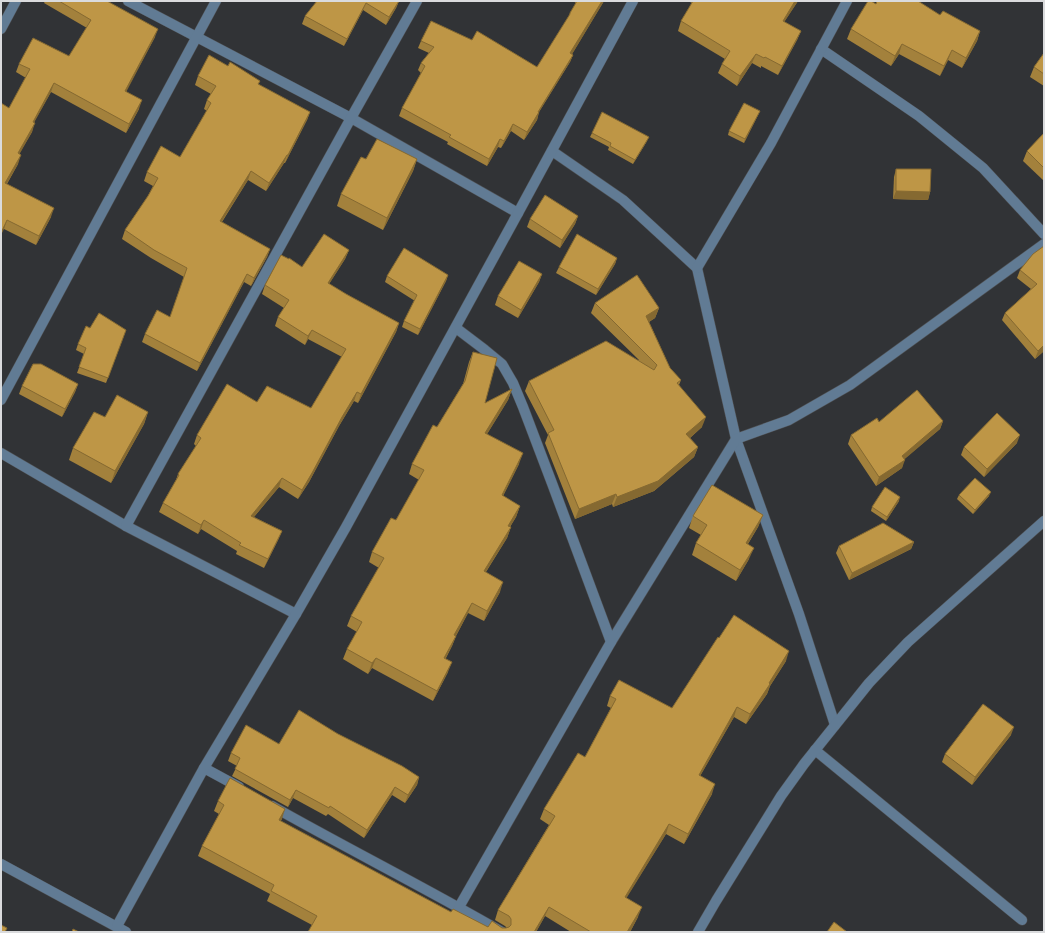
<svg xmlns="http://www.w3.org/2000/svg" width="1045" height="933" font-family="'PT Sans',sans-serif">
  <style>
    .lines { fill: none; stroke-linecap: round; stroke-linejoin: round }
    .minor-casing { stroke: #4f5154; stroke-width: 11 }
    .minor { stroke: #617b94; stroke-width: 10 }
    .wall { fill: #a3813c }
    .shaded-wall { fill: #856931 }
    .building { fill: #be9646; stroke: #856931 }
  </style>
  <rect width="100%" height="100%" fill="#313336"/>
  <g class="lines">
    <defs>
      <g id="minor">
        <polyline points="128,1 351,118 518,213"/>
        <polyline points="1,29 16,1"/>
        <polyline points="821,49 919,116 983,168 1044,234"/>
        <polyline points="552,151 623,200 697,268 736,439 799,614 835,725"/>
        <polyline points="697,268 771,143 847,1"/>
        <polyline points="456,328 485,350 502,364 513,383 523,407 553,486 611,642"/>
        <polyline points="1,400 216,1"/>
        <polyline points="1,453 126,526 296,614"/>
        <polyline points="126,526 351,118 417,1"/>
        <polyline points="815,750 1022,920"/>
        <polyline points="204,768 239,787"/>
        <path d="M 272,806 C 348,849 426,888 502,932"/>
        <polyline points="1,864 126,932"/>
        <polyline points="459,907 611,642 736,439 789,420 850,385 1044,244"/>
        <polyline points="117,926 204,768 296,614 346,527 518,213 633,1"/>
        <polyline points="698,932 716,901 781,796 804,764 869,683 908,642 1044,521"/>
      </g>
    </defs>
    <!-- minor casing -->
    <use href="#minor" class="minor-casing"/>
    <!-- minor -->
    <use href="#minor" class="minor"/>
  </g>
  <!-- wall -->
  <g class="wall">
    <polygon points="45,1 107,1 155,37 126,91 139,109 126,133 51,92 34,122 32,132 19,154 18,164 7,184 51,217 36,245 4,229 9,108 26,78 16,72 19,64 69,56 87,28 44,3"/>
    <polygon points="317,1 399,1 396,8 386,25 363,10 344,46 302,24 305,16"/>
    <polygon points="573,1 604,1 572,54 573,55 570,62 539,112 537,120 524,140 511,131 501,148 498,147 487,166 447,144 448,142 399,116 402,108 421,73 418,70 421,63 429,53 418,48 421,41 472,40 537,67 568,18 570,13 576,3"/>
    <polygon points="688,1 798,1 784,22 801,31 797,40 778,75 761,66 761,68 752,63 737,86 718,73 722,64 725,59 678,31 681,21 692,3"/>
    <polygon points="876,4 940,15 980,31 977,41 962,68 948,60 940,76 899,54 891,66 847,39 851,29"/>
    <polygon points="1044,53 1044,86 1030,77 1034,67"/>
    <polygon points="228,66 260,81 258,85 310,112 307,120 285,163 284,163 266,191 248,180 222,222 270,249 267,257 251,286 244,282 197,371 142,342 145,334 170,317 184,277 151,258 122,239 125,230 148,196 153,186 144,181 147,172 180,157 207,111 204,109 207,100 211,94 195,85 198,76"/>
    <polygon points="760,111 744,143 728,135 729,131"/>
    <polygon points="592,133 647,141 633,164 608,150 609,147 590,137"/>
    <polygon points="1044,133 1044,181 1023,161 1027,151"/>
    <polygon points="366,159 417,159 413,171 383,230 337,206 341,194"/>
    <polygon points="896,169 930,192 928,200 893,199 894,177"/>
    <polygon points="578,216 575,224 560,248 527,227 530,219"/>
    <polygon points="1044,246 1044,351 1035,359 1002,320 1005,313 1031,289 1017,278 1020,270"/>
    <polygon points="349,250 345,259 329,284 346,294 399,323 396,332 358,403 354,401 339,426 309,482 298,499 279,487 254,517 282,531 278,540 264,568 236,554 237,551 201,529 198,534 159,512 163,503 176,480 178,474 196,446 194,444 197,435 257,402 311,408 342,357 308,339 305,345 275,326 278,317 284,308 262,294 265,285 302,267"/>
    <polygon points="617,258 615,264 596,295 556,273 559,267"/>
    <polygon points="542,274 539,282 518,318 495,305 498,296"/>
    <polygon points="448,275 446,281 418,335 402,327 404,321 415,301 385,282 387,276"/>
    <polygon points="595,303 659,308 655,318 649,322 670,368 681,380 679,385 702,427 690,438 698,447 694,457 654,491 613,507 612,504 575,519 545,443 548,435 525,391 529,381 639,360 591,313"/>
    <polygon points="90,328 126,330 106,383 77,373 84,354 76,350 78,344"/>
    <polygon points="473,352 485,403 512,389 508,400 487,434 519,464 503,496 520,506 516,517 510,527 511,527 507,538 486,572 500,592 484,621 468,613 456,636 452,646 446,658 448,672 433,701 372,668 368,674 343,659 347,649 357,632 347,626 351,616 379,568 369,562 372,552 396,520 419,480 409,474 412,464 437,427 463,384 469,362"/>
    <polygon points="78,384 75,392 62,417 19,394 22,386"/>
    <polygon points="148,412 144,424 111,483 69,460 73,448 105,417"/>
    <polygon points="943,421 940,429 904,459 902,468 876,486 848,444 851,435 879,422"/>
    <polygon points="1017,443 984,477 961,455 964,447"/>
    <polygon points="959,495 989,496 973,514 957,499"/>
    <polygon points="899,501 886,521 871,511 872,507"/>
    <polygon points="763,515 758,527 748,544 749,559 736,581 692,555 696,543 701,535 689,528 693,516"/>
    <polygon points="914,542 911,549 849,580 836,553 839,546"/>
    <polygon points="719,638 786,661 770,686 767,694 746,724 734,717 700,776 712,794 684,844 666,834 626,898 638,917 630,932 571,932 545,916 536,932 312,925 267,901 270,894 198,856 202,846 219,814 214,811 218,801 282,819 280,821 451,912 488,927 507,928 505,926 495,920 498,910 549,825 540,819 544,809 585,757 611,708 607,706 610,696 672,708"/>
    <polygon points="338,734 419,777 417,785 405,803 392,795 364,838 328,814 326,816 293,798 288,807 232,776 237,766 228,761 231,753 279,744"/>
    <polygon points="1011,735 972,785 942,762 945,754"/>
  </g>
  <!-- shaded-wall -->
  <g class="shaded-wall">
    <polygon points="399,1 396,8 386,25 389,17"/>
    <polygon points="602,1 604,1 568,61 570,53"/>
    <polygon points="795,1 798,1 779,30 783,21"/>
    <polygon points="366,3 363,10 344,46 347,39"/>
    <polygon points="158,29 155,37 122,100 125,91"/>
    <polygon points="801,31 797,40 778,75 782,66"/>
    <polygon points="980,31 977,41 962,68 966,58"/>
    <polygon points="902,44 899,54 891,66 895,56"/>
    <polygon points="952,50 948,60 940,76 944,66"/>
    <polygon points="756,54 752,63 737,86 740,76"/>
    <polygon points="573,55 570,62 539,112 537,120 524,140 527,132 538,112"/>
    <polygon points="54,83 51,92 30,130 33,122"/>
    <polygon points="142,100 139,109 126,133 129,124"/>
    <polygon points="760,111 744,143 745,139"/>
    <polygon points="310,112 307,120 285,163 288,155"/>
    <polygon points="35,123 32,132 15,162 18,153"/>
    <polygon points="513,124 511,131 501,148 504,141"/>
    <polygon points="649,137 647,141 633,164 635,160"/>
    <polygon points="500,139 498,147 487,166 489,159"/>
    <polygon points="21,155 18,164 2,192 5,183"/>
    <polygon points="287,155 284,163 266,191 269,183"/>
    <polygon points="417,159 413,171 383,230 387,218"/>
    <polygon points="251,171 248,180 217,229 220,221"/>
    <polygon points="896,191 930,192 928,200 893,199"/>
    <polygon points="54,208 51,217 36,245 39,236"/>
    <polygon points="578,216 575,224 560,248 562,240"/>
    <polygon points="7,220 4,229 1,235 1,233"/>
    <polygon points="270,249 267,257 251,286 254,278"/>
    <polygon points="349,250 345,259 324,292 328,283"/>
    <polygon points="617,258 615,264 596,295 598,289"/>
    <polygon points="247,274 244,282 197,371 200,363"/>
    <polygon points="542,274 539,282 518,318 521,310"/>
    <polygon points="448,275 446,281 418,335 420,329"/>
    <polygon points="659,308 655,318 642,326 646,316"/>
    <polygon points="399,323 396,332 358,403 361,394"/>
    <polygon points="312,330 308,339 305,345 308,336"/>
    <polygon points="1044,345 1044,351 1035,359 1038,351"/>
    <polygon points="78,384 75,392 62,417 65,409"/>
    <polygon points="512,389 508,400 481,444 485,433"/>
    <polygon points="357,392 354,401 339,426 309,482 298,499 302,490 342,417"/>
    <polygon points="148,412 144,424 111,483 115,471"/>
    <polygon points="706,417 702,427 683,444 686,434"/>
    <polygon points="943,421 940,429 899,464 902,456"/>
    <polygon points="1020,435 1017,443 984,477 987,469"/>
    <polygon points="698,447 694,457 654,491 613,507 617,497"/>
    <polygon points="523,453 519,464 498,506 502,495"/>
    <polygon points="905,460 902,468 876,486 879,477"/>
    <polygon points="282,478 279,487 247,525 251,516"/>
    <polygon points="991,492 989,496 973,514 975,510"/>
    <polygon points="616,494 612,504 575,519 579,509"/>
    <polygon points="900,497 899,501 886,521 887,517"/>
    <polygon points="520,506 516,517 504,536 508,526"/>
    <polygon points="763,515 758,527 741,555 746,543"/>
    <polygon points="204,520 201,529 198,534 201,525"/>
    <polygon points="511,527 507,538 480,581 484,571"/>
    <polygon points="282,531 278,540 264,568 268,559"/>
    <polygon points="914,542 911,549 849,580 852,573"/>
    <polygon points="754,548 749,559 736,581 740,570"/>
    <polygon points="503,582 500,592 484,621 487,611"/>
    <polygon points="472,603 468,613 451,645 454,635"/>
    <polygon points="456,636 452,646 440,668 444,658"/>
    <polygon points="789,651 786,661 770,686 767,694 746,724 750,714 769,683"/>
    <polygon points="376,658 372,668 368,674 372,663"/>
    <polygon points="452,662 448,672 433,701 437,691"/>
    <polygon points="737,707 734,717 695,785 699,775"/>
    <polygon points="1014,727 1011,735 972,785 975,777"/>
    <polygon points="419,777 417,785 405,803 408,795"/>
    <polygon points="715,784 712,794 684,844 688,834"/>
    <polygon points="395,787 392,795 364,838 367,830"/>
    <polygon points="296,790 293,798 288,807 290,800"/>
    <polygon points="285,809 282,819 276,830 279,820"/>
    <polygon points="669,824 666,834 621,907 625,897"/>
    <polygon points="549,907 545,916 536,932 534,932"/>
    <polygon points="642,907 638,917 630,932 627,932"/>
  </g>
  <!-- building -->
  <g class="building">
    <polygon points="59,1 107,1 158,29 125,91 142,100 129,124 54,83 33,122 35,123 18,153 21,155 5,183 54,208 39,236 7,220 1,233 1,103 9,108 30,69 19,64 33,38 69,56 91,20"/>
    <polygon points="317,1 399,1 389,17 366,3 347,39 305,16"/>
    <polygon points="577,1 602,1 570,53 573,55 538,112 539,112 527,132 513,124 504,141 500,139 489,159 449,137 451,135 402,108 425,66 421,63 434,47 421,41 431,21 472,40 477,31 537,67 570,14 570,13"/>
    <polygon points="693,1 795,1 783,21 801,31 782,66 765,57 764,58 756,54 740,76 722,64 730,51 681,21"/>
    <polygon points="868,1 871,1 876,4 877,1 918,1 940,15 943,11 980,31 966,58 952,50 944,66 902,44 895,56 851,29"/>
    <polygon points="1044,53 1044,74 1034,67"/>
    <polygon points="209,55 228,66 230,62 260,81 258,84 310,112 288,155 287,155 269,183 251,171 220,221 270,249 254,278 247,274 200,363 145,334 157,310 170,317 187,268 154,250 125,230 148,196 158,178 147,172 161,146 180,157 211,103 207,100 216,86 198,76"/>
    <polygon points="744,103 760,111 745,139 729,131"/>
    <polygon points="602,112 649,137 635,160 610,146 611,143 592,133"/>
    <polygon points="1044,133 1044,168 1027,151"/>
    <polygon points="377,139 417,159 387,218 341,194 361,157 366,159"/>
    <polygon points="896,169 931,169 930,192 896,191"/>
    <polygon points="545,195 578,216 562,240 530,219"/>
    <polygon points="324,234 349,250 328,283 346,294 399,323 361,394 357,392 342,417 312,473 302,490 282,478 251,516 282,531 268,559 239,545 241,543 204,520 201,525 163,503 179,475 178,474 201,438 197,435 227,384 257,402 267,386 311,408 346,349 312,330 308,336 278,317 289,300 265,285 281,255 289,259 289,258 302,267"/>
    <polygon points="577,234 617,258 598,289 559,267"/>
    <polygon points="1044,246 1044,345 1038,351 1005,313 1037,284 1020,270 1033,254"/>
    <polygon points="404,248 448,275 420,329 404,321 417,295 387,276"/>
    <polygon points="519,261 542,274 521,310 498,296"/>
    <polygon points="637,275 659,308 646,316 670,368 681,380 677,383 706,417 686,434 698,447 658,481 617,497 616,494 579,509 548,433 554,430 529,381 606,341 654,370 657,365 595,303"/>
    <polygon points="99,313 126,330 108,378 79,367 86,348 78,344 86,326 90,328"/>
    <polygon points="473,352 497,358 485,403 512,389 485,433 523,453 502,495 520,506 508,526 511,527 484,571 503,582 487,611 472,603 454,635 456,636 444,658 452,662 437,691 376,658 372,663 347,649 362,622 351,616 384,558 372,552 391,518 396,520 424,470 412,464 433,425 437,427 465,381"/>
    <polygon points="33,364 41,364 78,384 65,409 22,386"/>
    <polygon points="917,390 943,421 902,456 905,460 879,477 851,435 877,418 879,422"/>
    <polygon points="117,395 148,412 115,471 73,448 94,412 105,417"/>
    <polygon points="997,413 1020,435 987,469 964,447"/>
    <polygon points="975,478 991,492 975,510 959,495"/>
    <polygon points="712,485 763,515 746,543 754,548 740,570 696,543 707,525 693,516"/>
    <polygon points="885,487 900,497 887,517 872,507"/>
    <polygon points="883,523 914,542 852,573 839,546"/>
    <polygon points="734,615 789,651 769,683 770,684 750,714 737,707 699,775 715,784 688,834 669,824 625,897 642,907 627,932 591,932 549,907 534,932 308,932 317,916 271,891 274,885 202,846 224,805 218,801 230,778 285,809 279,820 451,912 453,909 488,927 492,921 502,928 506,928 509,927 511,925 511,919 509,916 498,910 555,816 544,809 578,753 585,757 616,699 610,696 619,680 672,708 718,637 719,638"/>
    <polygon points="983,704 1014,727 975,777 945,754"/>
    <polygon points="299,710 338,734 402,766 419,777 408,795 395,787 367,830 330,806 329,808 296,790 290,800 235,769 240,758 231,753 246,725 279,744"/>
    <polygon points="834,922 847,932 827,932"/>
    <polygon points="1,925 7,928 5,932 1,932"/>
    <polygon points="73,929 79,932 72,932"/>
  </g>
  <!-- border -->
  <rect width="1045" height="933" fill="none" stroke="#dadbdd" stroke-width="4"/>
</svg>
